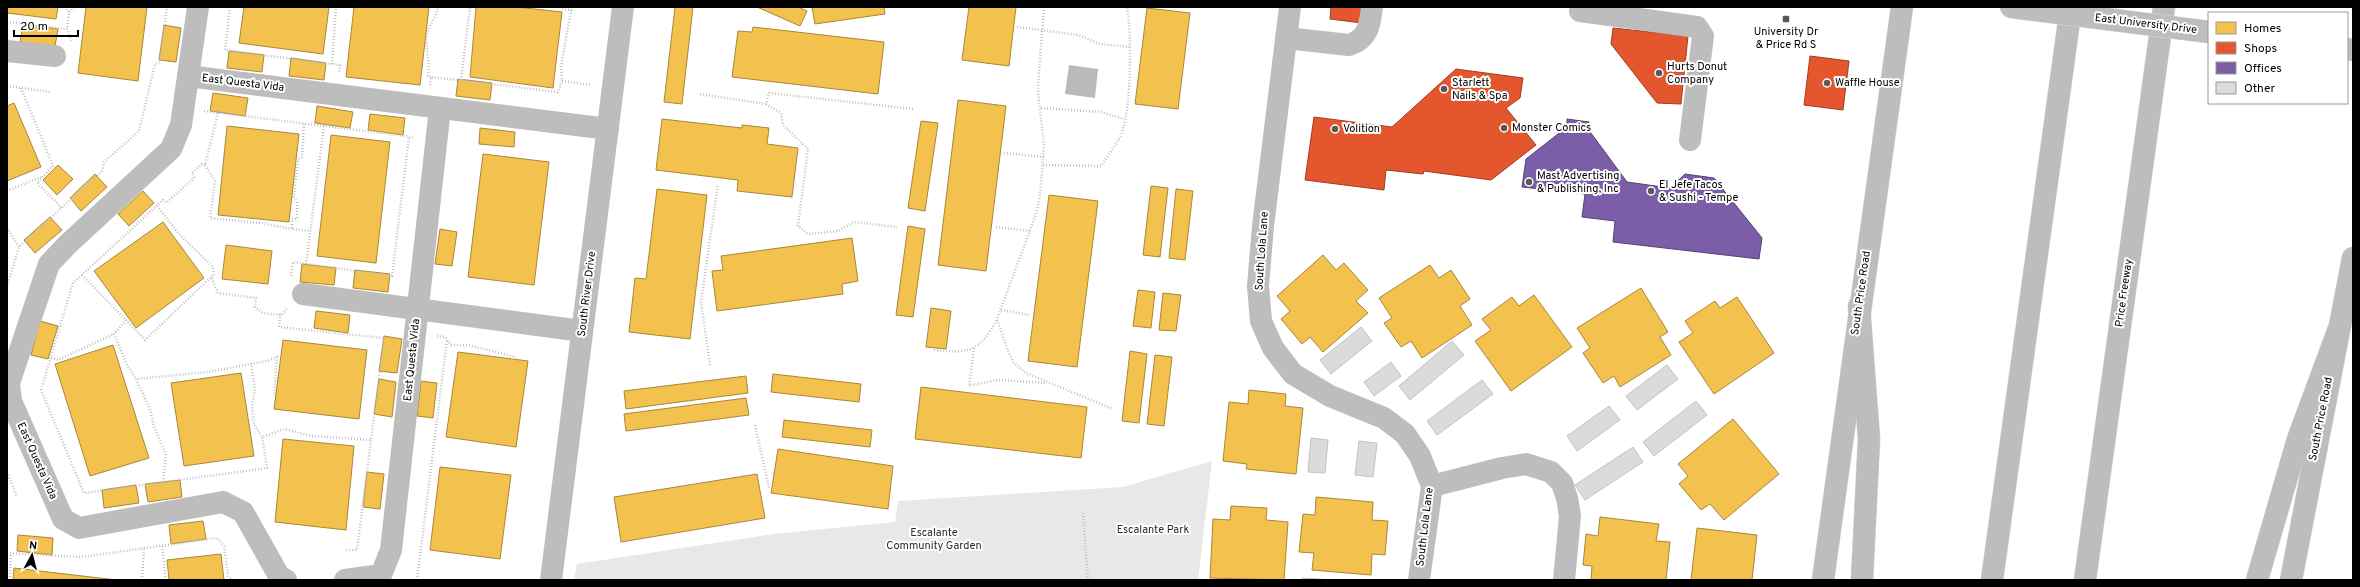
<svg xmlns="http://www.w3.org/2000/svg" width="2360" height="587" font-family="Overpass,sans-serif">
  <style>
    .green { fill: #e8e8e8 }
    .water { fill: #bababa }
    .homes { fill: #f2c14e; stroke: #a98737 }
    .shops { fill: #e4572e; stroke: #a03d20 }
    .offices { fill: #7b5ea7; stroke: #564275 }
    .building { fill: #dbdbdb; stroke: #c3c3c3 }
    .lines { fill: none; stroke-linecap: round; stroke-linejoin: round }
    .major-casing { stroke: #dbdbdb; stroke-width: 23 }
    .highway-casing { stroke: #dbdbdb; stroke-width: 23 }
    .path { stroke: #c2c2c2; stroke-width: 2.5; stroke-dasharray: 1 2; stroke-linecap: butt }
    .minor { stroke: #bdbdbd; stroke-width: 22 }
    .major { stroke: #bdbdbd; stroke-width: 22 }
    .highway { stroke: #bdbdbd; stroke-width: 22 }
    .major-bridge-casing { stroke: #dbdbdb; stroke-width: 23; stroke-linecap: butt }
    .major-bridge { stroke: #bdbdbd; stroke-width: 22 }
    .poi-dot { fill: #595959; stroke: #fff; stroke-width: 1.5 }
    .labels { text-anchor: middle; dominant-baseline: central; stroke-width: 4; stroke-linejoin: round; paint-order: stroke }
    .street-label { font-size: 11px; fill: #000; stroke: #fff }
    .poi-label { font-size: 11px; fill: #000; stroke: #fff; text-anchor: start }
    .park-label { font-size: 11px; fill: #2c2c2c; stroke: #fff }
  </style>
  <rect width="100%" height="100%" fill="#fff"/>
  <!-- green -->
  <polygon class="green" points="1212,461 1198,580 574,580 577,564 774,534 895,522 898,501 1123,487"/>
  <!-- water -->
  <polygon class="water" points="1069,65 1098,69 1095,98 1065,94"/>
  <!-- homes -->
  <g class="homes">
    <polygon points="7,7 58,7 56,19 7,13"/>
    <polygon points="86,7 147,7 138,81 78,73"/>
    <polygon points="244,7 329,7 323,54 239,43"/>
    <polygon points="354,7 429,7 420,85 346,77"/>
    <polygon points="476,7 516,7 562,12 553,88 470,77"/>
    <polygon points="675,7 693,7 682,104 664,102"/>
    <polygon points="757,7 798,7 807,11 800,26"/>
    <polygon points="812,7 884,7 885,14 815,24"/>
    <polygon points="969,7 1016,7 1009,66 962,60"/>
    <polygon points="1147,8 1190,13 1178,109 1135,104"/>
    <polygon points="23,24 58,29 55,46 20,42"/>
    <polygon points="164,25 181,28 176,62 159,60"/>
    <polygon points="753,27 884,42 878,94 732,77 738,31 752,32"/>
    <polygon points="229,51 264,55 262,72 227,68"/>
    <polygon points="291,58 326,63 324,80 289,76"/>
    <polygon points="458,79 492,83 490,100 456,96"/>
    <polygon points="213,93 248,98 245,116 210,111"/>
    <polygon points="958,100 1006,106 986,271 938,265"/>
    <polygon points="14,103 41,167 7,181 7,106"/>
    <polygon points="317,106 353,112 350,128 315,123"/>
    <polygon points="370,114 405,118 403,135 368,130"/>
    <polygon points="662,119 742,128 742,125 769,128 767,144 798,148 792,197 737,191 738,180 656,170"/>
    <polygon points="921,121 938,123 925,211 908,208"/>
    <polygon points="227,126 299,134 289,222 218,215"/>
    <polygon points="480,128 515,132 514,147 479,144"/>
    <polygon points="331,135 390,142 376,263 317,256"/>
    <polygon points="483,154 549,162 534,285 468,277"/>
    <polygon points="58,165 73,179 57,195 43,180"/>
    <polygon points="95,174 107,187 81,211 70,198"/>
    <polygon points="1151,186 1168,188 1160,257 1143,255"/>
    <polygon points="657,189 707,195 690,339 629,332 635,278 646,279"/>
    <polygon points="1176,189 1193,191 1185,260 1169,258"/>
    <polygon points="143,191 154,203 129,226 118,214"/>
    <polygon points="1049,195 1098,201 1077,367 1028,361"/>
    <polygon points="50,217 62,230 35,253 24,240"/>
    <polygon points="163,222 204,278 136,328 94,271"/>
    <polygon points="908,226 925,229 913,317 896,315"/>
    <polygon points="440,229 457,232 452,266 435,264"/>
    <polygon points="852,238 858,281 842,284 843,294 717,311 712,271 723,270 721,256"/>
    <polygon points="226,245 272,251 268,284 222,279"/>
    <polygon points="1323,255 1336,270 1344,263 1368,290 1356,301 1368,313 1323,352 1310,337 1302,344 1281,319 1290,311 1277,296"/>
    <polygon points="302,264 336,268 334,285 300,282"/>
    <polygon points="1430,265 1439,278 1451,270 1470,299 1460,306 1472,325 1422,358 1411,341 1401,347 1384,323 1392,318 1379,298"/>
    <polygon points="355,270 390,274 388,292 353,288"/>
    <polygon points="1641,288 1668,332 1660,337 1671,355 1620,387 1614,376 1603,383 1583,353 1590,348 1577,328"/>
    <polygon points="1138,290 1155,292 1151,328 1133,326"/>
    <polygon points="1163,293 1181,295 1176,331 1159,330"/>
    <polygon points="1534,295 1572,347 1511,391 1475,341 1491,330 1482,319 1512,297 1519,306"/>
    <polygon points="1737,297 1774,353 1714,394 1679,342 1693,333 1685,321 1715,301 1720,308"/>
    <polygon points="931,308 951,311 946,349 926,347"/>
    <polygon points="316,311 350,315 348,333 314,328"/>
    <polygon points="40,321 58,326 48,359 31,355"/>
    <polygon points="384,336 402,339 397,373 379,371"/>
    <polygon points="283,340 367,350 359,419 274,409"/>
    <polygon points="113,345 149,458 90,476 55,364"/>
    <polygon points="1130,351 1147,354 1139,423 1122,421"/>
    <polygon points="458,352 528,361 516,447 446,437"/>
    <polygon points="1155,355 1172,357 1164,426 1147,424"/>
    <polygon points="241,373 254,456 184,466 171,383"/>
    <polygon points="773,374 861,384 859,402 771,392"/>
    <polygon points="746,376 748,393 626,409 624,391"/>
    <polygon points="379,379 396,382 392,417 374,414"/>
    <polygon points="421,381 437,383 433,418 417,416"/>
    <polygon points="921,387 1087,407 1081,458 915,439"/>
    <polygon points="1249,390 1286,394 1285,406 1303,408 1296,474 1246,469 1247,464 1223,461 1229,402 1248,404"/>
    <polygon points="746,398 749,415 626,431 624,414"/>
    <polygon points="1733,419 1779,474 1724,520 1710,504 1701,510 1679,484 1688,476 1678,464"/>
    <polygon points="784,420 872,430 870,447 782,437"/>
    <polygon points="283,439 354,446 346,530 275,522"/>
    <polygon points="778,449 893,466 888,509 771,493"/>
    <polygon points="440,467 511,475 500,559 430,550"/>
    <polygon points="367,472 384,474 380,509 363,507"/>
    <polygon points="757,474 765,518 621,542 614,497"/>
    <polygon points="180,480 182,497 148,502 145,484"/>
    <polygon points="136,485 139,503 104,508 102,490"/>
    <polygon points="1316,497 1373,502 1372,520 1388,521 1385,555 1372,554 1371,575 1312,570 1314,553 1299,552 1303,514 1315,515"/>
    <polygon points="1231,506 1267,508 1266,520 1288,522 1284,580 1210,578 1213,519 1230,520"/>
    <polygon points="1600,517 1659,524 1656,541 1670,542 1666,580 1591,580 1592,566 1583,565 1586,534 1598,536"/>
    <polygon points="203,521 206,539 171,544 169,525"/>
    <polygon points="1697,528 1757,535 1752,580 1691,580"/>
    <polygon points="18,535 53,538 52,555 17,551"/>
    <polygon points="221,554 224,580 169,580 167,560"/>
    <polygon points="14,568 117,580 13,580"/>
  </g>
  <!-- shops -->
  <g class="shops">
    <polygon points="1331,7 1364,7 1362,23 1330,19"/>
    <polygon points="1613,28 1688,36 1681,104 1657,103 1611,44"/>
    <polygon points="1810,56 1849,61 1843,110 1804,105"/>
    <polygon points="1456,69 1523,78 1520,98 1506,108 1536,145 1491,180 1424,171 1423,174 1386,170 1384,190 1305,180 1314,117 1392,127"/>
  </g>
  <!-- offices -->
  <polygon class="offices" points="1567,119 1589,122 1588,129 1627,182 1670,188 1685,174 1714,178 1762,238 1759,259 1613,242 1615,221 1582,217 1585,194 1522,187 1526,159 1567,127"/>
  <!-- building -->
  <g class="building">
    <polygon points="1361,327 1372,341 1331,374 1320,360"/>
    <polygon points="1452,341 1464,355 1410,400 1399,386"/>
    <polygon points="1391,362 1401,376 1374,396 1364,382"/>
    <polygon points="1667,365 1678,379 1637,410 1626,396"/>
    <polygon points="1482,380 1493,394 1437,435 1427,421"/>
    <polygon points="1696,401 1707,415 1654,456 1643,442"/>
    <polygon points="1609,406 1620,420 1577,451 1567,436"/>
    <polygon points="1311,438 1328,440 1325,473 1308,472"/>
    <polygon points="1359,441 1377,443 1373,477 1355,475"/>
    <polygon points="1633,447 1643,462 1585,500 1575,485"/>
    <polygon points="1302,578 1334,580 1302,580"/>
  </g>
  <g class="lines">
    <defs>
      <g id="major">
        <polyline points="2347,49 2353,50"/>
        <polyline points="1823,580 1902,7"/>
        <polyline points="2291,580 2353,258"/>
      </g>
      <g id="highway">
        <polyline points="1859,306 1869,439 1862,580"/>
        <polyline points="1992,580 2071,7"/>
        <polyline points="2085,580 2164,7"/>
        <polyline points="2257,580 2298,439 2338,331"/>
      </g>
    </defs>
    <!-- major casing -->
    <use href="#major" class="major-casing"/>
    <!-- highway casing -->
    <use href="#highway" class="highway-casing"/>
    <!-- path -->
    <g class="path">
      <polyline points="64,7 69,12 67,29"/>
      <polyline points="230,7 225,50 340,65 339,73"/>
      <polyline points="1044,7 1039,72 1038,93 1044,145 1040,196 1036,214 997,319 1008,351 1014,363 1026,373 1113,409"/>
      <polyline points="562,9 571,10 561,67 562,81 591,85"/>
      <polyline points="69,12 75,7"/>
      <polyline points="7,22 67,29 72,41"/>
      <polyline points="1017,27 1078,35 1100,44 1130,47"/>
      <polyline points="332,64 336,7"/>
      <path d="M 431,77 L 428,76 C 431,59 425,53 427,36 C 428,26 436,18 438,7"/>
      <polyline points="461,80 470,7"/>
      <polyline points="430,85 431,77 558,92 562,81"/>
      <polyline points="7,86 51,92"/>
      <polyline points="21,88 53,166 37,183 62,208"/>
      <polyline points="700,94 766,104 769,93 913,109"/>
      <polyline points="766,104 781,113 783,125 808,149 798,226 808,234 838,231 854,222 897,227"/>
      <polyline points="1041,108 1101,112 1124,119"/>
      <polyline points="204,111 413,137"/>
      <polyline points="218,113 205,165 215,181 210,218 261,223 292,229"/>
      <polyline points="304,124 302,157 298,160 294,197 297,202 297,219 292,219 292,229 310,231"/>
      <polyline points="1004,153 1044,157"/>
      <polyline points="205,165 202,164 192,173 194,178 166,203 163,200 73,283 41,390 84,493 267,468 262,437 285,429 311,436 371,440"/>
      <path d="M 1043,165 L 1101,166 C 1109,154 1119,142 1123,129 C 1131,100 1132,37 1127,7"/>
      <polyline points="7,191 41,177"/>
      <polyline points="157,206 179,234 213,267 214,275 211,277 218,293 256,298 255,307 263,313 282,315 287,308"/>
      <polyline points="996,227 1030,231"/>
      <polyline points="7,228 19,247"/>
      <polyline points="306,264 324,126"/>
      <polyline points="82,275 126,320 114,334 127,365 136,379"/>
      <polyline points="291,276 293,262 392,276 409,137"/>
      <polyline points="7,286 19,247 102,171 104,162 139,131 155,64 160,62 167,7"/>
      <polyline points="1001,310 1030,315"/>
      <polyline points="280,314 279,327 384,338 357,550 346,550"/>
      <polyline points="126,320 145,340 211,277"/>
      <polyline points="437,336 445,337 451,345 468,345 516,357"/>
      <polyline points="974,348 969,386 997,380 1047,383"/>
      <path d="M 934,350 C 970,354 980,351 997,319"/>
      <polyline points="51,358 58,360 114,334"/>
      <polyline points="251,363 255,389 252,406 254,424 262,437"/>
      <polyline points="710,365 701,302 718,184"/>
      <polyline points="755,425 769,488"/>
      <polyline points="7,472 17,497"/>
      <polyline points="163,482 166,454 154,427 150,409 136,379 208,372 267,361 277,357 274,396"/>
      <polyline points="1083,513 1088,580"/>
      <polyline points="162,546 166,580"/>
      <polyline points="7,553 81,557 217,538 224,546 228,576 232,580"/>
      <polyline points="10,580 11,553"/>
      <polyline points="142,580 144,548"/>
      <polyline points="417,580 447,340"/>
    </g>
    <!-- minor -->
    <g class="minor">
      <polyline points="198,7 181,125 171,149 67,245 49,264 9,383 11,401 63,519 79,528 223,502 243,512 279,576 286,580"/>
      <polyline points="1290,7 1263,226 1258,286 1261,321 1273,348 1293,374 1330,396 1384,418 1405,434 1420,456 1432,486 1419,580"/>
      <polyline points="1580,11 1697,27 1703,36 1690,140"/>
      <path d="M 1286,38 L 1349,45 C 1368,39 1370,25 1372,7"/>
      <polyline points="7,51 55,56"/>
      <polyline points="188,76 608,129"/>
      <polyline points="303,294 582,331"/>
      <polyline points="1432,486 1502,468 1526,464 1551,472 1562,483 1567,498 1570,516 1564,580"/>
      <polyline points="345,580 381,575 391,550 440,108"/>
      <polyline points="551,580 623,7"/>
    </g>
    <!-- major -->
    <use href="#major" class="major"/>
    <!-- highway -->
    <use href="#highway" class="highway"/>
    <defs>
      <polyline id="major-bridge" points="2011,7 2209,32"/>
    </defs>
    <!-- major-bridge casing -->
    <use href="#major-bridge" class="major-bridge-casing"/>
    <!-- major-bridge -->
    <use href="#major-bridge" class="major-bridge"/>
  </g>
  <!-- markers -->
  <g class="poi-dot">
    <rect x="1782" y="15" width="8" height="8" rx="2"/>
    <circle cx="1659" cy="73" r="4"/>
    <circle cx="1827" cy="83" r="4"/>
    <circle cx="1444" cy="89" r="4"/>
    <circle cx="1504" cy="128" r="4"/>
    <circle cx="1335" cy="129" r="4"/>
    <circle cx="1529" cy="182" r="4"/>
    <circle cx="1651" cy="191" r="4"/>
  </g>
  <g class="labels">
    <!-- street labels -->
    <g class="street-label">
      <text transform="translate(2146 24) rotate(7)">East University Drive</text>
      <text transform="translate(243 83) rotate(7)">East Questa Vida</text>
      <text transform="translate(1262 251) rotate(-86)">South Lola Lane</text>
      <text transform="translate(1861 293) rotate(-82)">South Price Road</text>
      <text transform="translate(2124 293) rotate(-82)">Price Freeway</text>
      <text transform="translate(587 294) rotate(-83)">South River Drive</text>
      <text transform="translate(412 360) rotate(-84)">East Questa Vida</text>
      <text transform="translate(2321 419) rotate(-79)">South Price Road</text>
      <text transform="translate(37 461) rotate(66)">East Questa Vida</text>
      <text transform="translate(1425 527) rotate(-83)">South Lola Lane</text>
    </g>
    <!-- poi labels -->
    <g class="poi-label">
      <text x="1786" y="32" text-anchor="middle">University Dr<tspan x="1786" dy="13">&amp; Price Rd S</tspan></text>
      <text x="1667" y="67">Hurts Donut<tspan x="1667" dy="13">Company</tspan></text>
      <text x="1452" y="83">Starlett<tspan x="1452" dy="13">Nails &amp; Spa</tspan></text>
      <text x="1835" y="83">Waffle House</text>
      <text x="1512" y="128">Monster Comics</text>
      <text x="1343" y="129">Volition</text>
      <text x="1537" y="176">Mast Advertising<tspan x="1537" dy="13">&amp; Publishing, Inc</tspan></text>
      <text x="1659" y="185">El Jefe Tacos<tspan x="1659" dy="13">&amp; Sushi - Tempe</tspan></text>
    </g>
    <!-- park labels -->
    <g class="park-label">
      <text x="1153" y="530">Escalante Park</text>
      <text x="934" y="533">Escalante<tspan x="934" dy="13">Community Garden</tspan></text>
    </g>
  </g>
  <!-- border -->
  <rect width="2360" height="587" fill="none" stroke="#000000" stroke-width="16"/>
  <!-- legend -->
  <rect x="2208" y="12" width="140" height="92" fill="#ffffff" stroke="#999999"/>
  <rect x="2216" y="22" width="20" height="12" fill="#f2c14e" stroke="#999999"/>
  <text x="2244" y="32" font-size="12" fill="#000000">Homes</text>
  <rect x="2216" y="42" width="20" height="12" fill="#e4572e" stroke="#999999"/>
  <text x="2244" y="52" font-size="12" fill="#000000">Shops</text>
  <rect x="2216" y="62" width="20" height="12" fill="#7b5ea7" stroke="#999999"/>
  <text x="2244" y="72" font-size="12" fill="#000000">Offices</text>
  <rect x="2216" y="82" width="20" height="12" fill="#dbdbdb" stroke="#999999"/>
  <text x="2244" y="92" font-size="12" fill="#000000">Other</text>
  <!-- north arrow -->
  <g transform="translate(32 555) rotate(7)" stroke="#ffffff" stroke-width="3" paint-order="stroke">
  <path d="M0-3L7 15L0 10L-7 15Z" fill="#000000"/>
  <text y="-6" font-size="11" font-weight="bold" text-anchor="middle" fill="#000000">N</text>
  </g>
  <!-- scale -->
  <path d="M14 30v6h64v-6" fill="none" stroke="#000000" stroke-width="2"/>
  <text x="20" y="30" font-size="12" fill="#000000" stroke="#ffffff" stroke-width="3" paint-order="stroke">20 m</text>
</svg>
